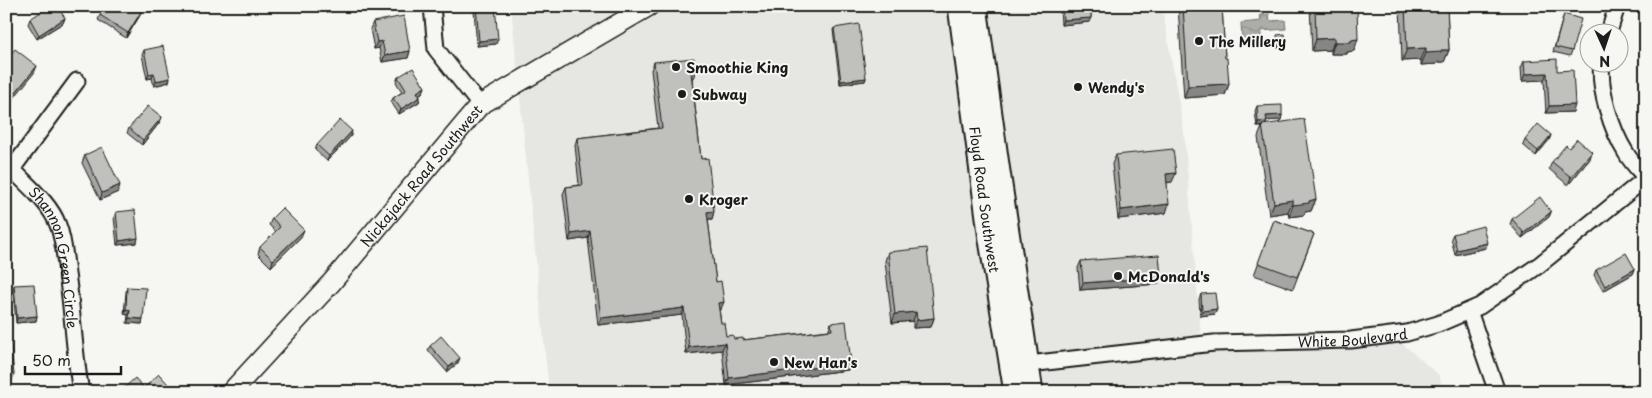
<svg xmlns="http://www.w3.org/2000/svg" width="1652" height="398" font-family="'Playpen Sans',sans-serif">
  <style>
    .built { fill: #e6e6e2 }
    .water { fill: url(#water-waves); stroke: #727271 }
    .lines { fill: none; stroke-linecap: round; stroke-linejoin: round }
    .minor-casing { stroke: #1c1c1c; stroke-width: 19 }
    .tertiary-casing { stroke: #1c1c1c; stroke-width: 22 }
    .secondary-casing { stroke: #1c1c1c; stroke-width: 25 }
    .minor { stroke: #f6f6f2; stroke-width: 15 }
    .tertiary { stroke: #f6f6f2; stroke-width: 19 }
    .secondary { stroke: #f6f6f2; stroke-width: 21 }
    .wall { fill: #a5a5a3; stroke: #1c1c1c }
    .shaded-wall { fill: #868684; stroke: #1c1c1c }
    .building { fill: #c0c0bd; stroke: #1c1c1c }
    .poi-dot { fill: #1c1c1c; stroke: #f6f6f2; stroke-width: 2 }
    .labels { text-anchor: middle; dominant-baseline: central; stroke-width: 4; stroke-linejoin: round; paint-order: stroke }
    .poi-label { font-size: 14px; font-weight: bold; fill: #1c1c1c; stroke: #f6f6f2; text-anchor: start }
    .street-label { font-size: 14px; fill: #1c1c1c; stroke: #f6f6f2 }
  </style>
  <defs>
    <pattern id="water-waves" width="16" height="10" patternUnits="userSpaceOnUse" patternTransform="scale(1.25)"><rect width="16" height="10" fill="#acaca9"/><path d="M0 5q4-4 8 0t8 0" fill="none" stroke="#939391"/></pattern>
  </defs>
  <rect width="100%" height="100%" fill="#f6f6f2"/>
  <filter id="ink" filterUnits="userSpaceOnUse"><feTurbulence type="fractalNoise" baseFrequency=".02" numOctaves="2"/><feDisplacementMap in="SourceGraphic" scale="10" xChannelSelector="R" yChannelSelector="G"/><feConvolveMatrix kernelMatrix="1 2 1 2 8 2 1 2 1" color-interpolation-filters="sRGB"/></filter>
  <g filter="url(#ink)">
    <!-- built -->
    <polygon class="built" points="511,6 1162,6 1184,132 1201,338 1392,335 1440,376 1442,392 549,392"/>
    <!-- water -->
    <polygon class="water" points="1269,14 1270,21 1285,20 1286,29 1261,31 1261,38 1242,39 1241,23 1261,21 1260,15"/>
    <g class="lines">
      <defs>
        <g id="minor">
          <polyline points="432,6 436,49 480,105"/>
          <polyline points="1609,32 1617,6"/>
          <path d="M 1602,62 C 1598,88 1612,131 1626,153 C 1631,162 1639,170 1646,178"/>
          <path id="s1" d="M 6,168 L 12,169 C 27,185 50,203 58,225 C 64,240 65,258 67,274 C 73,313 74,353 81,392"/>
          <polyline points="12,169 77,81"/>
          <polyline points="1469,311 1497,392"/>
          <path id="s2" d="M 1020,365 L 1214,343 L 1351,340 L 1407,333 L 1438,324 L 1480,306 L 1539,265 L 1646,178"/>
        </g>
        <g id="tertiary">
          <path id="s3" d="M 231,392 L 332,282 L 480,105 L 649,6"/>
        </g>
        <g id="secondary">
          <path id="s4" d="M 959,6 L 990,240 L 1015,392"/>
          <polyline points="976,6 998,165 1032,392"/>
        </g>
      </defs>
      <!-- minor casing -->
      <use href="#minor" class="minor-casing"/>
      <!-- tertiary casing -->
      <use href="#tertiary" class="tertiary-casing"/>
      <!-- secondary casing -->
      <use href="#secondary" class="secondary-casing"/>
      <!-- minor -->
      <use href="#minor" class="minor"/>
      <!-- tertiary -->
      <use href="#tertiary" class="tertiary"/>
      <!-- secondary -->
      <use href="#secondary" class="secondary"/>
    </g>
    <!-- wall -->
    <g class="wall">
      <polygon points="476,6 496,44 477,46 474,11"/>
      <polygon points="1060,6 1091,6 1091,18 1090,22 1061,25"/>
      <polygon points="1178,6 1222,6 1225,58 1229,84 1225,95 1184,98"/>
      <polygon points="1310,6 1357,6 1354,51 1347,52 1347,54 1331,54 1331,50 1312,51"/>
      <polygon points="1400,6 1447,6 1449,50 1444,62 1438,62 1437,64 1421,65 1421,60 1402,61"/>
      <polygon points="1564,14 1572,51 1570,56 1553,52"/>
      <polygon points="100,15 139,17 126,38 98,20"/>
      <polygon points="65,18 63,23 37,39 28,24 30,19"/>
      <polygon points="373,22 410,51 408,58 382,62 379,48 374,49 370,29"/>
      <polygon points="834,28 866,78 865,81 840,84 833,30"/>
      <polygon points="144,50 169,82 154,86 152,78 147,79 142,55"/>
      <polygon points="1524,61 1557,71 1573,112 1546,113 1544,80 1522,81 1521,68"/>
      <polygon points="654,62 693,78 692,78 701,159 714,211 712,219 708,219 716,282 721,309 719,309 721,323 726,336 734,339 743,340 829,330 831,323 851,363 848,370 726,385 722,350 686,354 682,315 598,325 588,238 569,241 563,194 566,187 579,185 575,145 577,138 658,128 651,70"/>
      <polygon points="398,77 425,87 423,92 419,95 420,97 419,102 399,114 391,102 393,98 402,92 396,82"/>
      <polygon points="1257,106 1282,115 1281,120 1267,120 1266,125 1316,199 1311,211 1305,212 1304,215 1289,217 1288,212 1269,215 1258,137 1262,127 1257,127 1255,111"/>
      <polygon points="162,117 160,122 142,145 127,133 129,128"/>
      <polygon points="1551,135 1549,140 1536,156 1523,145 1525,140"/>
      <polygon points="351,136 327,161 315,150 317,145"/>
      <polygon points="1569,148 1590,159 1568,185 1549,169 1552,162"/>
      <polygon points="85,155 118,192 100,200 82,163"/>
      <polygon points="1116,155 1172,182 1167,182 1166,213 1118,219 1112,164"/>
      <polygon points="116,212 137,243 117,245 114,217"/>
      <polygon points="1551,212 1549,217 1522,238 1510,224 1512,219"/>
      <polygon points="272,218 301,237 271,267 258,254 260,247 276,232 269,225"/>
      <polygon points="1274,220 1314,234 1293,289 1254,275"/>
      <polygon points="1453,234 1486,248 1455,255 1451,238"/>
      <polygon points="888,252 934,318 931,327 913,328 913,321 892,323 885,261"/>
      <polygon points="1081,261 1158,284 1080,290 1078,268"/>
      <polygon points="1635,269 1633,274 1603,291 1594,275 1596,270"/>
      <polygon points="14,285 37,316 36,321 16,323 13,290"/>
      <polygon points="127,287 143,319 142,324 127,323 128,315 124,314 126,292"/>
      <polygon points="1201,294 1217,309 1215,314 1200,316 1199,299"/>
      <polygon points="430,346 458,363 447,372 428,350"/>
    </g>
    <!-- shaded-wall -->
    <g class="shaded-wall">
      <polygon points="141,12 139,17 126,38 128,33"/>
      <polygon points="65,18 63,23 37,39 39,35"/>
      <polygon points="1091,18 1090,22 1061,25 1063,20"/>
      <polygon points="1335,38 1331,50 1312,51 1316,39"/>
      <polygon points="498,39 496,44 477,46 479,41"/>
      <polygon points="1358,39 1354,51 1347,52 1347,54 1331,54 1335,42"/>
      <polygon points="382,41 379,48 374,49 377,42"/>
      <polygon points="1286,45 1285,47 1277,48 1278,46"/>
      <polygon points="1426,48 1421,60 1402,61 1407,49"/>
      <polygon points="1441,50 1449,50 1444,62 1438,62 1437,64 1421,65 1426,53"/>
      <polygon points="410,51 408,58 382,62 385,55"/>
      <polygon points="37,66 34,73 6,108 7,103"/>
      <polygon points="696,71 693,78 688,79 691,72"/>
      <polygon points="154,73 152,78 147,79 149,74"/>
      <polygon points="1547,73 1544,80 1522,81 1525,74"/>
      <polygon points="170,78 169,82 154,86 156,81"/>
      <polygon points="866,78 865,81 840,84 841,81"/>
      <polygon points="1229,84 1225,95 1184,98 1188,86"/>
      <polygon points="425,87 423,92 415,97 417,92"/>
      <polygon points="420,97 419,102 399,114 401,109"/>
      <polygon points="1575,105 1573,112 1546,113 1549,106"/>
      <polygon points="1282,115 1281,120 1265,121 1266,116"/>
      <polygon points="162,117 160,122 142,145 143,140"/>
      <polygon points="1267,121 1265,126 1257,127 1258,122"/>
      <polygon points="352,131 351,136 327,161 329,156"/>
      <polygon points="1551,135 1549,140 1536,156 1538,151"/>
      <polygon points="1592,152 1590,159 1568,185 1571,177"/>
      <polygon points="1176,173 1172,182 1163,183 1166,174"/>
      <polygon points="120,185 118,192 100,200 102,193"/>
      <polygon points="1316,199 1311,211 1305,212 1304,215 1289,217 1293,205 1309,201"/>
      <polygon points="1293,200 1288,212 1269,215 1274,203"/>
      <polygon points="1169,204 1166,213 1118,219 1121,210"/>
      <polygon points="714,211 712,219 705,219 707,212"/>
      <polygon points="1551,212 1549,217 1522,238 1524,233"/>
      <polygon points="304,230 301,237 271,267 273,260"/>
      <polygon points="590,231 588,238 569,241 571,234"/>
      <polygon points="138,238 137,243 117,245 119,241"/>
      <polygon points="1487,243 1486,248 1455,255 1457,250"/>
      <polygon points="1635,269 1633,274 1603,291 1605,286"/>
      <polygon points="1161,277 1158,284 1080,290 1083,283"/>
      <polygon points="724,302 721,309 716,310 718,303"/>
      <polygon points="684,308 682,315 598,325 601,318"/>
      <polygon points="126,309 130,310 128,315 124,314"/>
      <polygon points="1217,309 1215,314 1200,316 1202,311"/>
      <polygon points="916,312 913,321 892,323 895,314"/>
      <polygon points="37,316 36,321 16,323 17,318"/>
      <polygon points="129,318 143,319 142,324 127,323"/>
      <polygon points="934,318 931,327 913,328 917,320"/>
      <polygon points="725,343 722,350 686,354 689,347"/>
      <polygon points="460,358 458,363 447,372 449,367"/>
      <polygon points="851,363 848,370 726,385 729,378"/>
      <polygon points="14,374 12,381 6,382 6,375"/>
    </g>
    <!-- building -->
    <g class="building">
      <polygon points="50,6 57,6 65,18 39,35 30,19"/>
      <polygon points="106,6 120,6 126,10 128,6 131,6 141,12 128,33 100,15"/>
      <polygon points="476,6 495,6 498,39 479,41"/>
      <polygon points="1062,6 1091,6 1091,18 1063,20"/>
      <polygon points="1183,6 1222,6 1225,58 1227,58 1229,84 1188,86"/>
      <polygon points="1315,6 1357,6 1358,39 1351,40 1351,42 1335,42 1335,38 1316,39"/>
      <polygon points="1405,6 1447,6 1449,50 1441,50 1441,52 1426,53 1426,48 1407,49"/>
      <polygon points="1564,14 1581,19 1572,51 1555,47"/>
      <polygon points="404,16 410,51 385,55 382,41 377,42 373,22"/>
      <polygon points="859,24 866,78 841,81 834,28"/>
      <polygon points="1285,34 1286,45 1278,46 1277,35"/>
      <polygon points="163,46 170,78 156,81 154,73 149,74 144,50"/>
      <polygon points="15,49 37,66 7,103 6,102 6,60"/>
      <polygon points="694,58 696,71 691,72 701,159 708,158 714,211 707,212 716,282 721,281 724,302 718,303 721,323 724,323 726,336 733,335 734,339 743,338 743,340 832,330 831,323 846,321 851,363 729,378 725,343 689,347 684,308 601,318 590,231 571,234 566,187 583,185 577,138 662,128 654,62"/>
      <polygon points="1557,59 1557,71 1573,70 1575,105 1549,106 1547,73 1525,74 1524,61"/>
      <polygon points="413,68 425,87 417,92 420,97 401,109 393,98 406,90 398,77"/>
      <polygon points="1282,105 1282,115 1266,116 1267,121 1258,122 1257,106"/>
      <polygon points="148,106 162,117 143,140 129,128"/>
      <polygon points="1304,119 1316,199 1309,201 1309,203 1293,205 1293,200 1274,203 1262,125"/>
      <polygon points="340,120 352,131 329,156 317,145"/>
      <polygon points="1538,124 1551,135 1538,151 1525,140"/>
      <polygon points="1577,139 1592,152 1571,177 1552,162 1566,145 1569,148"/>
      <polygon points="102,147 120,185 102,193 85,155"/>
      <polygon points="1173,149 1176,173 1166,174 1169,204 1121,210 1116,155"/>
      <polygon points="1540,197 1551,212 1524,233 1512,219"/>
      <polygon points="282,208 304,230 273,260 260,247 280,227 272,218"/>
      <polygon points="135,210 138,238 119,241 116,212"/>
      <polygon points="1274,220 1314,234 1297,277 1258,263"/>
      <polygon points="1483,226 1487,243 1457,250 1453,234"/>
      <polygon points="927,248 934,318 917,320 916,312 895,314 888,252"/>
      <polygon points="1626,253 1635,269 1605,286 1596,270"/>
      <polygon points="1159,255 1161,277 1083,283 1081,261"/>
      <polygon points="34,284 37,316 17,318 14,285"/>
      <polygon points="127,287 146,288 143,319 129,318 130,310 126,309"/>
      <polygon points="1215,293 1217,309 1202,311 1201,294"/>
      <polygon points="441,336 460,358 449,367 430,346"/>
      <polygon points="6,338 10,338 14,374 6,375"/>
      <polygon points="159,374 175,392 126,392 123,389 135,378 144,388"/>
      <polygon points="1143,387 1143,392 1098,392 1098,390"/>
    </g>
  </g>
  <!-- markers -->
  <g class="poi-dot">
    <circle cx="1199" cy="41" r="5"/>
    <circle cx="676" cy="67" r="5"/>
    <circle cx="1078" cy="87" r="5"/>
    <circle cx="682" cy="94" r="5"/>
    <circle cx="689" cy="199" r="5"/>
    <circle cx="1118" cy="276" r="5"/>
    <circle cx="774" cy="362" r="5"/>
  </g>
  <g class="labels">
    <!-- poi labels -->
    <g class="poi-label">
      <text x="1209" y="41">The Millery</text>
      <text x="686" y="67">Smoothie King</text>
      <text x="1088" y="87">Wendy's</text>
      <text x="692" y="94">Subway</text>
      <text x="699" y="199">Kroger</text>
      <text x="1128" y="276">McDonald's</text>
      <text x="784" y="362">New Han's</text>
    </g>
    <!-- street labels -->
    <g class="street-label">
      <text stroke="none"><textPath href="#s3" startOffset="288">Nickajack Road Southwest</textPath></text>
      <text stroke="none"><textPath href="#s4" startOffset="195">Floyd Road Southwest</textPath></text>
      <text stroke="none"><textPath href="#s1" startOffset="109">Shannon Green Circle</textPath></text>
      <text stroke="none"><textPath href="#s2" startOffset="334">White Boulevard</textPath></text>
    </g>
  </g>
  <!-- margin -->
  <rect width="1652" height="398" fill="none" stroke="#f6f6f2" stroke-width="25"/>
  <rect x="12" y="12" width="1627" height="373" fill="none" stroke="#1c1c1c" stroke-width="2" filter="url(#ink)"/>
  <!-- north arrow -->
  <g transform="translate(1604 48) rotate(177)"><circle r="24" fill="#f6f6f2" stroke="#9f9f9c"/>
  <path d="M0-4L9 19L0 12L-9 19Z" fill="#1c1c1c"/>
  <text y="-8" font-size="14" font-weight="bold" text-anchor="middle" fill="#1c1c1c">N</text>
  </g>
  <!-- scale -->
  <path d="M25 366v8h96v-8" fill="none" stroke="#1c1c1c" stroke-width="2.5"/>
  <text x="32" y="366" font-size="15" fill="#1c1c1c" stroke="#f6f6f2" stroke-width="4" paint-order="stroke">50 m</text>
</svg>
